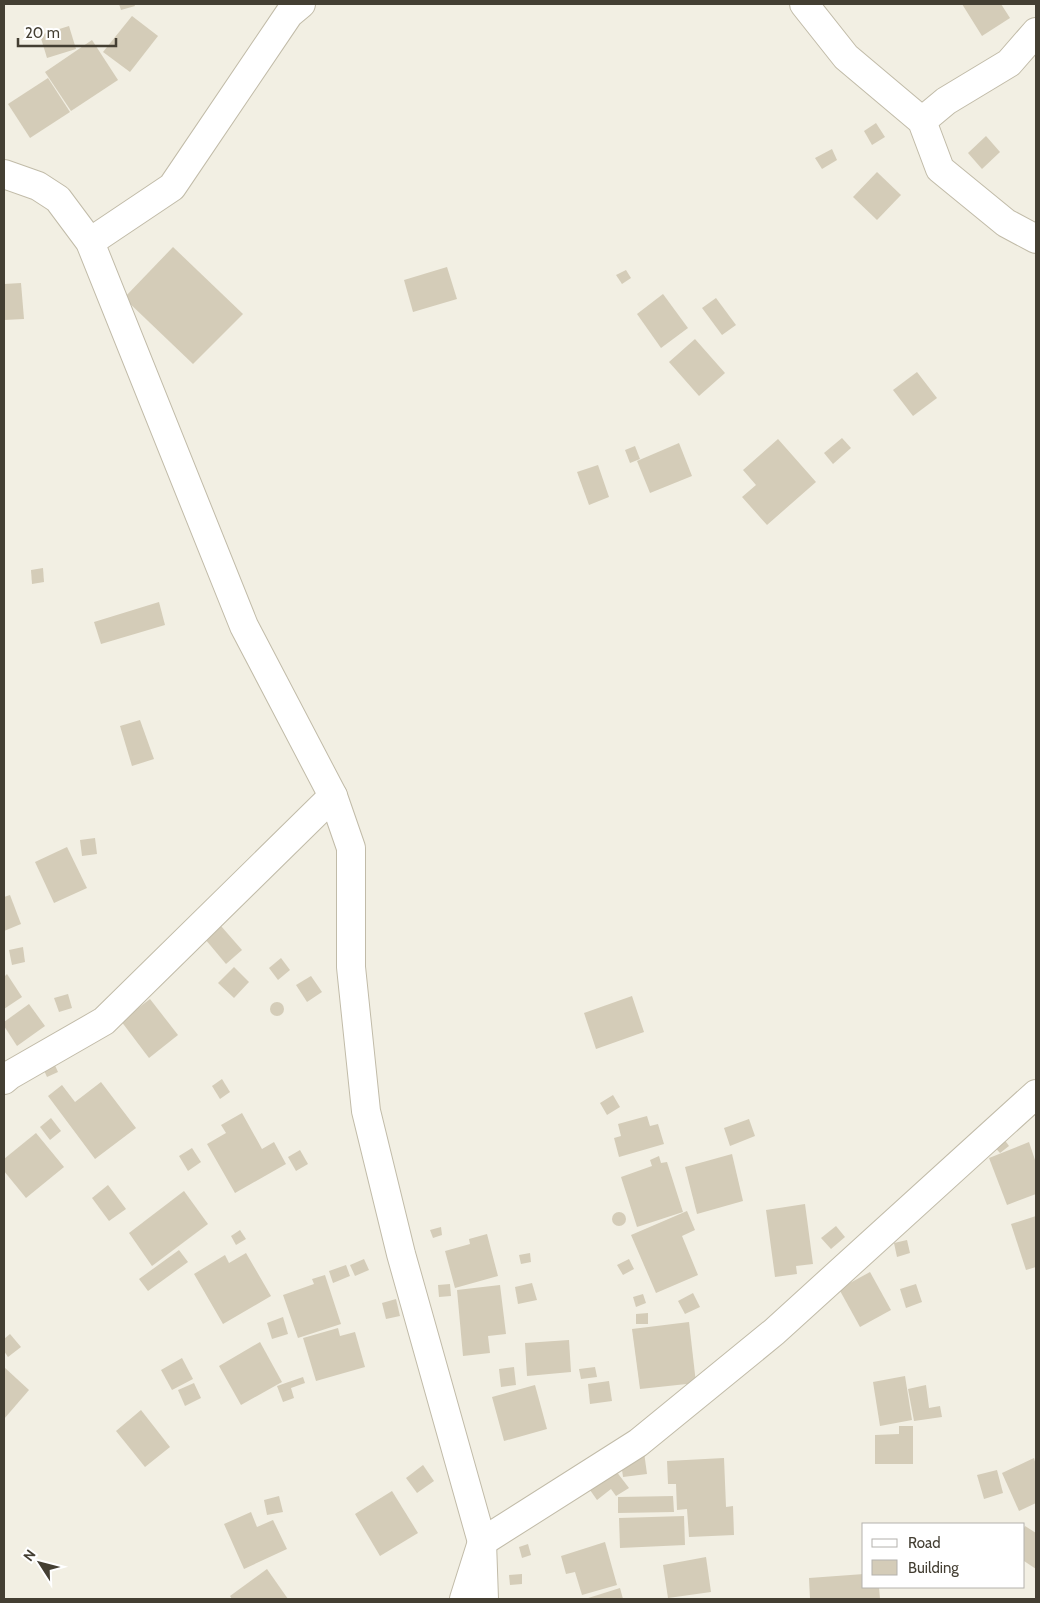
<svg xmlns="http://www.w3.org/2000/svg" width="1040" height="1603" font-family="Cabin,sans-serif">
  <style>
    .building { fill: #d4ccb8 }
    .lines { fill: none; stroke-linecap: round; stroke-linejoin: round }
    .minor-casing { stroke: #c1bba8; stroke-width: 30 }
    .minor { stroke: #fff; stroke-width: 28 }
  </style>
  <rect width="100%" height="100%" fill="#f2efe3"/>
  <!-- building -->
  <g class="building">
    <polygon points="119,4 134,4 135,6 121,10"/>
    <polygon points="962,4 1001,4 1010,18 982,36"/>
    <polygon points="132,16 158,36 130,72 103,52"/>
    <polygon points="69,26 76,49 47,58 40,35"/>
    <polygon points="92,40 118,80 71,111 45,72"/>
    <polygon points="48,78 70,112 30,138 8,104"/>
    <polygon points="876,123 885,137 872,145 864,131"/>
    <polygon points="986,136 1000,152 982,169 968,153"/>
    <polygon points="832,149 837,160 822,169 815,158"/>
    <polygon points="877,172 901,195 877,220 853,197"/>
    <polygon points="173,247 243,314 193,364 124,298"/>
    <polygon points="447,267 457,299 413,312 404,280"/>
    <polygon points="626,270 631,278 622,284 616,275"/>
    <polygon points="21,283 24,319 4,320 4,284"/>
    <polygon points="663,294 688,328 661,348 637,314"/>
    <polygon points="716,298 736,325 722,335 702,308"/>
    <polygon points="695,339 725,373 699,396 669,362"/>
    <polygon points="917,372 937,398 913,416 893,390"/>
    <polygon points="842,438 851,448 833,464 824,453"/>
    <polygon points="778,439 816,482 767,525 742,497 756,485 743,470"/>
    <polygon points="679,443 692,476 650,493 637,461"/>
    <polygon points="635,446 640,459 630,463 625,450"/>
    <polygon points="598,465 609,497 589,505 577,472"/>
    <polygon points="43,568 44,582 32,584 31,570"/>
    <polygon points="159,602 165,625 101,644 94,622"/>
    <polygon points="140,720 154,759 132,766 120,726"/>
    <polygon points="95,838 97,854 82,856 80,840"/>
    <polygon points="67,847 87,888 54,903 35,862"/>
    <polygon points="10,895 21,924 4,931 4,897"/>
    <polygon points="221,926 242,950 226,964 205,939"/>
    <polygon points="23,947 25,962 12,965 9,950"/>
    <polygon points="281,958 290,970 278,980 269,968"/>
    <polygon points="234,967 249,982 234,998 218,983"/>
    <polygon points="7,974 22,997 4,1009 4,977"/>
    <polygon points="311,976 322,992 307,1002 296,985"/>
    <polygon points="68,994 72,1008 59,1012 54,998"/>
    <polygon points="632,996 644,1032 596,1049 584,1013"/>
    <polygon points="150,999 178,1035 149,1058 121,1021"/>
    <circle cx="277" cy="1009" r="7"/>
    <polygon points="29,1004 45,1026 17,1046 4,1026 4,1022"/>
    <polygon points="53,1061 58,1072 47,1077 42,1066"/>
    <polygon points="222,1079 230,1092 220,1099 212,1086"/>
    <polygon points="101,1082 136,1128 95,1159 48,1096 62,1085 75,1102"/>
    <polygon points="613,1095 620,1107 607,1115 600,1103"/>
    <polygon points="242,1113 262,1149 274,1142 286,1164 235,1193 207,1144 226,1133 221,1125"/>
    <polygon points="647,1116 650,1126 658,1124 664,1144 619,1157 614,1138 621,1136 618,1124"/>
    <polygon points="51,1118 61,1131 50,1140 40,1127"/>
    <polygon points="749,1119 755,1136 730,1146 724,1128"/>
    <polygon points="36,1133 64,1167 26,1198 4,1171 4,1159"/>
    <polygon points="1001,1135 1009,1146 1000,1153 991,1143"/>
    <polygon points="1029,1142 1036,1163 1036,1194 1007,1205 989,1158"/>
    <polygon points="192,1148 201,1162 188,1171 179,1156"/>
    <polygon points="300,1150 308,1164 296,1171 288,1157"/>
    <polygon points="732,1154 743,1201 697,1214 685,1167"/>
    <polygon points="659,1156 661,1163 667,1162 683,1212 637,1227 621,1177 652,1166 650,1160"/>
    <polygon points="108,1185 126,1209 109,1221 92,1198"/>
    <polygon points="184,1191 208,1224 152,1266 129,1233"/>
    <polygon points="805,1204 813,1264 796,1266 797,1274 775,1277 766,1210"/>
    <polygon points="687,1211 695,1230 682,1236 698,1275 656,1293 631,1235"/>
    <circle cx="619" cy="1219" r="7"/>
    <polygon points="1036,1216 1036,1267 1026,1270 1011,1224"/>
    <polygon points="836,1226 845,1237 831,1249 821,1238"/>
    <polygon points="441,1227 442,1235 433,1238 430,1230"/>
    <polygon points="240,1230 246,1239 236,1245 231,1236"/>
    <polygon points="487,1234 498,1276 455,1288 445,1251 470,1244 469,1239"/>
    <polygon points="907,1240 910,1253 897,1257 894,1243"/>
    <polygon points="179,1250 188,1262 148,1291 139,1279"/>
    <polygon points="246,1253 271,1296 223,1324 194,1274 225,1255 229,1263"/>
    <polygon points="530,1253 531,1262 521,1264 519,1255"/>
    <polygon points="364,1259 369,1270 355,1276 350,1265"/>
    <polygon points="629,1259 634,1269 623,1275 617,1265"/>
    <polygon points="346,1265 350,1276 333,1283 329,1271"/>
    <polygon points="870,1272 891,1310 860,1327 839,1289"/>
    <polygon points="325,1275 341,1324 298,1338 283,1295 314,1284 312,1279"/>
    <polygon points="532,1283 537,1300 518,1304 515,1287"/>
    <polygon points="450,1284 451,1296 439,1297 438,1285"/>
    <polygon points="916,1284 922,1302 906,1308 900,1289"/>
    <polygon points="500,1285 506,1334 488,1336 490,1353 463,1356 457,1290"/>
    <polygon points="693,1293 700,1307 685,1314 678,1301"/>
    <polygon points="643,1294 646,1303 636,1307 633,1297"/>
    <polygon points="396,1299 400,1316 386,1319 382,1303"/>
    <polygon points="648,1313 648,1324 636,1324 636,1314"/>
    <polygon points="283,1317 288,1334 272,1339 267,1323"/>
    <polygon points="689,1322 696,1383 640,1389 632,1329"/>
    <polygon points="338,1328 340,1336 355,1332 365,1367 316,1381 303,1338"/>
    <polygon points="10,1334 21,1347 8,1357 4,1351 4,1339"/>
    <polygon points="569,1340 571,1372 527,1376 525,1343"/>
    <polygon points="260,1342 282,1382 241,1405 219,1366"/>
    <polygon points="182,1358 193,1379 172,1390 161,1370"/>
    <polygon points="4,1367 29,1390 4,1419"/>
    <polygon points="514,1367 516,1385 501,1387 499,1369"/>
    <polygon points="595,1367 597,1377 581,1379 579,1369"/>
    <polygon points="905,1376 912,1420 880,1426 873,1382"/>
    <polygon points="303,1377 305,1383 291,1388 294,1398 283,1402 277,1386"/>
    <polygon points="609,1381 612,1401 590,1404 588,1384"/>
    <polygon points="194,1383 201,1398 185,1406 178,1390"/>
    <polygon points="535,1385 547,1429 504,1441 492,1397"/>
    <polygon points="926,1385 929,1408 940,1406 942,1417 914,1421 908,1389"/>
    <polygon points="141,1410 170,1447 145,1467 116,1431"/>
    <polygon points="899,1426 913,1426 913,1464 875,1464 875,1435 899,1434"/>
    <polygon points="644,1452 647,1474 623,1477 621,1462"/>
    <polygon points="724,1458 726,1507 733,1506 734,1535 689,1537 687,1509 677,1510 676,1484 668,1484 667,1461"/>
    <polygon points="1034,1458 1036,1465 1036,1503 1019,1511 1002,1473"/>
    <polygon points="423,1465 434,1481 417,1493 406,1478"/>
    <polygon points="997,1470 1003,1493 984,1499 977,1475"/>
    <polygon points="616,1471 629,1488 616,1496 611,1489 597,1500 590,1490"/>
    <polygon points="392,1491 418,1533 380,1556 355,1514"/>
    <polygon points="279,1496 283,1512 267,1515 264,1500"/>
    <polygon points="673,1496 674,1512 618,1513 618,1497"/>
    <polygon points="251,1512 257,1527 273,1520 287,1549 244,1569 224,1524"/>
    <polygon points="684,1516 685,1545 620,1548 619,1518"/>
    <polygon points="1025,1526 1036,1533 1036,1569 1024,1561 1024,1528"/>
    <polygon points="605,1542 617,1585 582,1595 575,1572 566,1574 561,1556"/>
    <polygon points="528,1544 531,1555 522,1558 519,1547"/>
    <polygon points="706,1557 711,1592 668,1598 663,1565"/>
    <polygon points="267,1569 288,1599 232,1599 230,1596"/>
    <polygon points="522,1574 522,1584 510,1585 509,1575"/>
    <polygon points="864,1574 864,1587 879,1587 880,1599 810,1599 809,1578"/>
    <polygon points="620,1588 623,1599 585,1599"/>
  </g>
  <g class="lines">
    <defs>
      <g id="minor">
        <polyline points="804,4 846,57 922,121 940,169 1006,223 1036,239"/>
        <polyline points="922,121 946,101 1009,63 1036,32"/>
        <polyline points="4,174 38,186 58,199 90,242 244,626 333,796 351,848 351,967 366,1111 401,1254 482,1542 484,1599"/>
        <polyline points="90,242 172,187 289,14 301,4"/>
        <polyline points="4,1080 10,1075 104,1021 333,796"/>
        <polyline points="464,1599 482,1542 638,1443 774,1332 1036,1094"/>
      </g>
    </defs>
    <!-- minor casing -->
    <use href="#minor" class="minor-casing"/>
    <!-- minor -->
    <use href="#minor" class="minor"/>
  </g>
  <!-- border -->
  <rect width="1040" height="1603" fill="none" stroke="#443f33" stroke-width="10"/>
  <!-- legend -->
  <rect x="862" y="1523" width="162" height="65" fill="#ffffff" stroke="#b4b2ad"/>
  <rect x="872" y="1539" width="25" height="8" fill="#ffffff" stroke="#b4b2ad"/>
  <text x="908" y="1548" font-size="15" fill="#443f33">Road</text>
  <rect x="872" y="1560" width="25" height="15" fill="#d4ccb8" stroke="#b4b2ad"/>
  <text x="908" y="1573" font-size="15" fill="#443f33">Building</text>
  <!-- north arrow -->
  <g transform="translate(40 1563) rotate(306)" stroke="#ffffff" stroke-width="4" paint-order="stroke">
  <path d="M0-4L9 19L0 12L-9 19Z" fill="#443f33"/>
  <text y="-8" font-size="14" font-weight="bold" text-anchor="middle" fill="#443f33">N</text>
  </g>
  <!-- scale -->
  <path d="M18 38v8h98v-8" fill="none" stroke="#443f33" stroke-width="2.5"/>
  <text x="25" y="38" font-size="15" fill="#443f33" stroke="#ffffff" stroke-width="4" paint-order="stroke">20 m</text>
</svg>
